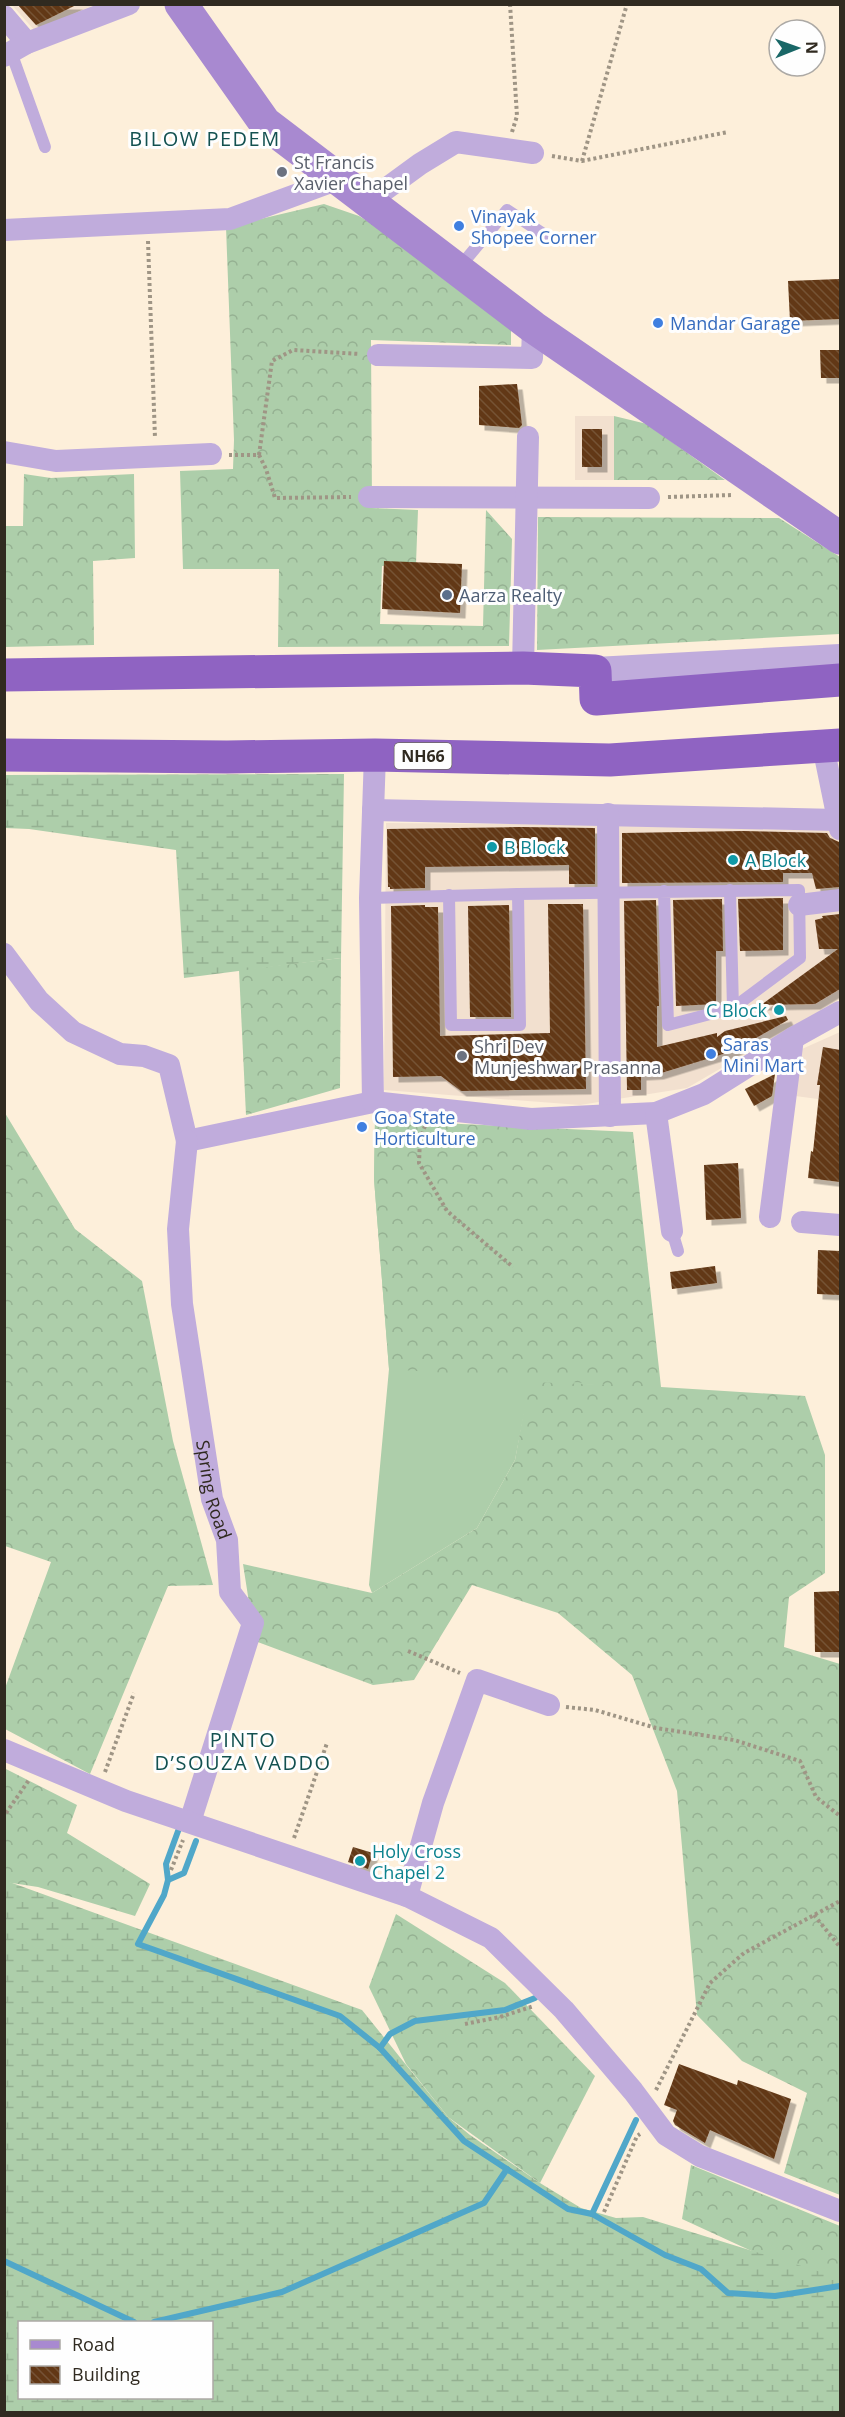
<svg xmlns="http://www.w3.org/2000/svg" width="845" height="2417" font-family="'Open Sans',sans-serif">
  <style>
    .commercial { fill: #f2e0cf }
    .grass { fill: #adceaa }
    .forest { fill: url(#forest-crowns) }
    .wetland { fill: url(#wetland-marsh); fill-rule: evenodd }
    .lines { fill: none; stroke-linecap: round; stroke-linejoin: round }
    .stream { stroke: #50a7c9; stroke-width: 6 }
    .building { fill: url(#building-back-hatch); filter: url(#shadow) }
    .path { stroke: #9f9585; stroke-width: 4; stroke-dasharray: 3 3; stroke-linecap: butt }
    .service { stroke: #c0acdc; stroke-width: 12 }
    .minor { stroke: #c0acdc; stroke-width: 22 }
    .tertiary { stroke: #c0acdc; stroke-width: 28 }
    .secondary { stroke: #a889d0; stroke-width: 33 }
    .trunk { stroke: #8f63c2; stroke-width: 33 }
    .worship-dot { fill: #6b7280; stroke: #fefefe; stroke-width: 2 }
    .shop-dot { fill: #3f7fe0; stroke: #fefefe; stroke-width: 2 }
    .service-dot { fill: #5c6f8a; stroke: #fefefe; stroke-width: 2 }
    .culture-dot { fill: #0f9aa8; stroke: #fefefe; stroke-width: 2 }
    .labels { text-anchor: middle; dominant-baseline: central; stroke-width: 6; stroke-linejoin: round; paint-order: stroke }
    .shield { fill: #fefefe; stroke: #6e6a63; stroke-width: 1.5 }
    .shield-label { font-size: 16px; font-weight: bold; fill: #302a20 }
    .worship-label { font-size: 18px; fill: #5b616d; stroke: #fefefe; text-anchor: start }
    .shop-label { font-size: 18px; fill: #366cbe; stroke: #fefefe; text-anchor: start }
    .service-label { font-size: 18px; fill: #4e5e75; stroke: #fefefe; text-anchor: start }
    .culture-label { font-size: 18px; fill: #0d838f; stroke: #fefefe; text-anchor: start }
    .street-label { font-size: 18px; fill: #302a20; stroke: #fefefe }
    .neighbourhood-label { font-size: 20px; letter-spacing: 1.5px; fill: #135150; stroke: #fefefe }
  </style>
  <defs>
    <pattern id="forest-crowns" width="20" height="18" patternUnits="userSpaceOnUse" patternTransform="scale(1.5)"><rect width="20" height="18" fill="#adceaa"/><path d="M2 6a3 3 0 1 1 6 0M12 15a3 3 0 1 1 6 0" fill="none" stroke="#95b192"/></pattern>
    <pattern id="wetland-marsh" width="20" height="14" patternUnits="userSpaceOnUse" patternTransform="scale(1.5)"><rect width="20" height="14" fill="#adceaa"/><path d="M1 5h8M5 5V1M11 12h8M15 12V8" fill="none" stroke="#95b192"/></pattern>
    <pattern id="building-back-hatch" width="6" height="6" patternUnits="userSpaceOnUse" patternTransform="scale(1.5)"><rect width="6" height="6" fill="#623715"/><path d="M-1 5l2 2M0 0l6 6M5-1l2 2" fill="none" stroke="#755236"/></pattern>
    <filter id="shadow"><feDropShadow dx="5.5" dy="5.5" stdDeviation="0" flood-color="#0004"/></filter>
  </defs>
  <rect width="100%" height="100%" fill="#fdefda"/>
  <!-- commercial -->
  <g class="commercial">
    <polygon points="12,5 94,5 35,31"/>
    <rect x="575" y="416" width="39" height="64"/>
    <polygon points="386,823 837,827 840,852 840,999 687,1088 580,1105 384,1090"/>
    <polygon points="840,1032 840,1102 788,1095 793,1053"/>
  </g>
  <!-- grass -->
  <polygon class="grass" points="375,1120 627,1386 530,1383 515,1460 477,1528 372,1593 369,1585 389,1369 374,1179"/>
  <!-- forest -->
  <g class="forest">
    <polygon points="324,204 359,216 410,247 511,327 511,345 371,340 372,508 418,510 416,564 382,566 380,624 483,626 486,510 512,539 509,646 278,647 279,569 183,569 180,471 233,469 234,440 226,227"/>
    <polygon points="614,416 647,424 725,480 614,480"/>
    <polygon points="24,474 51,478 134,474 135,558 93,561 94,645 5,647 5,526 23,526"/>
    <polygon points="538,517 779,518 840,557 840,634 537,650"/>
    <polygon points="341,958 340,1088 246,1115 239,970"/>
    <polygon points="5,1113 75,1229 142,1281 173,1441 213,1585 168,1586 90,1774 5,1729 4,1691 51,1562 5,1546"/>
    <polygon points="375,1120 633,1132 661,1387 805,1396 825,1455 825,1573 789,1597 784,1647 840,1664 840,2195 784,2173 807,2093 742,2061 697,2015 677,1791 632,1675 558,1613 472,1585 414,1680 373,1685 255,1641 243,1564 372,1593 477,1528 515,1460 529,1382 613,1385 389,1369 374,1179"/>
    <polygon points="4,1768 77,1805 67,1833 150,1884 135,1916 38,1887 5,1882"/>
    <polygon points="396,1914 505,1983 595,2076 540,2183 448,2117 406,2064 369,1987"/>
    <polygon points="691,2165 840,2226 840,2285 812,2279 682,2219"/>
  </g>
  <!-- wetland -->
  <g class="wetland">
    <polygon points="344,774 341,958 184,978 176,850 29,829 5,828 5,775"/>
    <path d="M 4,1880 L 362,2010 L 448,2117 L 470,2135 L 540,2183 L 581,2208 L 616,2218 L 643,2217 L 840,2278 L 840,2412 L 5,2412 ZM 20,2322 L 212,2322 L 212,2398 L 20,2398 Z"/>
  </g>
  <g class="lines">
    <!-- stream -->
    <g class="stream">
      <polyline points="181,1823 166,1864 168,1880 164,1895 138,1944 340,2016 380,2048 464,2141 568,2209 592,2214 665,2255 701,2269 728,2293 775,2296 840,2286"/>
      <polyline points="168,1880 184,1873 196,1841"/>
      <polyline points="380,2048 390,2034 415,2021 505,2010 535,1998"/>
      <polyline points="592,2214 636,2120"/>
      <polyline points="4,2261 134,2322"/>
      <polyline points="154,2322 282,2292 484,2203 507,2169"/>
    </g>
  </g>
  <!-- building -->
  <g class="building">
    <polygon points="17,4 78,4 36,25"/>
    <polygon points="839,279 840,319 790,321 788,281"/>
    <polygon points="820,350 840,350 840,378 821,378"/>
    <polygon points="517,384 522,425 519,428 479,425 479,386"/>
    <rect x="582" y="429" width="20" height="38"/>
    <polygon points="384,561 462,564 460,613 382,609"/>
    <polygon points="521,827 595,828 595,884 569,884 569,865 425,867 425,888 390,889 390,887 388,887 387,829"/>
    <polygon points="743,831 827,833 830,838 839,842 840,847 840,887 816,889 812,873 783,873 783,882 622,883 622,833"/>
    <polygon points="783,898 783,950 740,951 738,899"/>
    <polygon points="722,899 723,951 716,951 716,1004 676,1006 673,900"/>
    <polygon points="656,900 659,1006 657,1006 657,1047 717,1033 717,1037 725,1031 786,1016 788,1020 733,1051 658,1074 641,1075 641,1090 627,1090 624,901"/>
    <polygon points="548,904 583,904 586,1089 461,1091 441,1076 393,1077 391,906 425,905 425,907 438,907 440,1036 550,1033"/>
    <polygon points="509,905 511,1017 470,1017 468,906"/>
    <polygon points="840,914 840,989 815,1004 761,1005 838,949 819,949 815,920 823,918 822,916"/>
    <polygon points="823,1047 840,1050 840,1182 808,1178 811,1151 813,1152 820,1085 817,1085"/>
    <polygon points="775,1074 772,1096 754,1106 745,1089"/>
    <polygon points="738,1163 741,1218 706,1220 704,1165"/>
    <polygon points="818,1250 840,1251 840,1295 817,1294"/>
    <polygon points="715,1266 717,1283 672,1289 670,1272"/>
    <polygon points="840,1591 840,1652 815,1652 814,1592"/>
    <polygon points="353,1847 373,1853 368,1869 348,1862"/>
    <polygon points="679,2064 737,2085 738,2080 791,2099 774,2159 710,2130 705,2143 675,2125 673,2121 677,2110 664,2105"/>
  </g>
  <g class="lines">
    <!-- path -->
    <g class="path">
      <polyline points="510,4 517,116 512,132"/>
      <polyline points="552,156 582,161 728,132"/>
      <polyline points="582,161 627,4"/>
      <polyline points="148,241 155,438"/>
      <polyline points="229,455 259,455 266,469 275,498 351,497"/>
      <polyline points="259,455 272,361 293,350 360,354"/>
      <polyline points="668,497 733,495"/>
      <polyline points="425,1126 420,1139 419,1163 447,1211 513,1267"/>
      <polyline points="408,1651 460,1673"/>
      <polyline points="566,1707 595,1710 656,1728 734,1740 800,1761 816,1797 840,1816"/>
      <polyline points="105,1772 134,1693"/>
      <polyline points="6,1813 29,1780"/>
      <polyline points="294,1838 327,1743"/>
      <polyline points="171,1870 183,1840"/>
      <polyline points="814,1915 840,1947"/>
      <polyline points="465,2024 500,2017 534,2006"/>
      <polyline points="656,2090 710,1983 744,1953 840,1901"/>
      <polyline points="604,2212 637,2136 640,2134"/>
    </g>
    <!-- service -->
    <g class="service">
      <polyline points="11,52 45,147"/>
      <polyline points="458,269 507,210 545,235"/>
      <polyline points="730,890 733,1008"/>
      <polyline points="518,894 799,890 800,958 733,1008 668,1025 664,891"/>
      <polyline points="370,898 518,894 520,1025 451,1025 449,895"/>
      <polyline points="672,1231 678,1251"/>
    </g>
    <!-- minor -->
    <g class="minor">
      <polyline points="4,16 27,43"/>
      <polyline points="4,56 27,43 129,4"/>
      <polyline points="368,202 420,164 456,142 533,153"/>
      <polyline points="4,230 230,219 339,179"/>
      <polyline points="378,355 532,358 533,327"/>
      <polyline points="4,452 56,461 211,454"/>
      <polyline points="369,497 649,498"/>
      <polyline points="523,668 528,437"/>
      <polyline points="823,746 840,829"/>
      <polyline points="373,810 838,820"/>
      <polyline points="608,814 610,1116"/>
      <polyline points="799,905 840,900"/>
      <polyline points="4,954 39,1001 73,1032 120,1054 144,1056 169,1065 187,1141 373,1102 531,1119 656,1113 704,1094 793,1038 840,1012"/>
      <polyline points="373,1102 370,898 375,755"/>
      <polyline points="656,1113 672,1231"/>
      <path id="s1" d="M 187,1141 L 178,1229 L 182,1304 L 212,1499 L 227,1540 L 230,1592 L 253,1623 L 190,1822"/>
      <polyline points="770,1217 793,1038"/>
      <polyline points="802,1222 840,1225"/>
      <polyline points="4,1750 126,1801 407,1896 491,1938 564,2010 633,2091 666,2135 700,2156 840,2211"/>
      <polyline points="407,1896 433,1803 477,1680 549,1705"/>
    </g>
    <!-- tertiary -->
    <polyline class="tertiary" points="595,671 840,658"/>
    <!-- secondary -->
    <polyline class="secondary" points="181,4 265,123 533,327 840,538"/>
    <!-- trunk -->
    <g class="trunk">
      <polyline points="4,675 523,668 595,671 596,699 840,680"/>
      <polyline points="4,755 227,757 375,755 610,760 840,745"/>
    </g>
  </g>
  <!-- markers -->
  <g class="worship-dot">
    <circle cx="282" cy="172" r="6"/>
    <circle cx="462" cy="1056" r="6"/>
  </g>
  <g class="shop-dot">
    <circle cx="459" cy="226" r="6"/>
    <circle cx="658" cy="323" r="6"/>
    <circle cx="711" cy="1054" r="6"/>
    <circle cx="362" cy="1127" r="6"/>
  </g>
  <circle class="service-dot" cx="447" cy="595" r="6"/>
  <g class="culture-dot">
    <circle cx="492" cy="847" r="6"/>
    <circle cx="733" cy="860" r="6"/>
    <circle cx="779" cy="1010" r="6"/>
    <circle cx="360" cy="1861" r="6"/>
  </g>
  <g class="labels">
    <!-- shield labels -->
    <rect class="shield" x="394.5" y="743" width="57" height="26" rx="4.5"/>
    <g class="shield-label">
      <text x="423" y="756">NH66</text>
    </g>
    <!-- worship labels -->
    <g class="worship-label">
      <text x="294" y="162">St Francis<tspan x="294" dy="21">Xavier Chapel</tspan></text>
      <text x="474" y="1046">Shri Dev<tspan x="474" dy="21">Munjeshwar Prasanna</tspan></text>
    </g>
    <!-- shop labels -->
    <g class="shop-label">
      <text x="471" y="216">Vinayak<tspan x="471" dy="21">Shopee Corner</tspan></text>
      <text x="670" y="323">Mandar Garage</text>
      <text x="723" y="1044">Saras<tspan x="723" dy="21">Mini Mart</tspan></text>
      <text x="374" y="1117">Goa State<tspan x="374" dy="21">Horticulture</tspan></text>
    </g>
    <!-- service labels -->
    <g class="service-label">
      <text x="459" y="595">Aarza Realty</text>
    </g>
    <!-- culture labels -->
    <g class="culture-label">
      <text x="504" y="847">B Block</text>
      <text x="745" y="860">A Block</text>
      <text x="767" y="1010" text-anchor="end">C Block</text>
      <text x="372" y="1851">Holy Cross<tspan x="372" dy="21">Chapel 2</tspan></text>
    </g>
    <!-- street labels -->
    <g class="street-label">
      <text stroke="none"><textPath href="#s1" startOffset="352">Spring Road</textPath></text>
    </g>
    <!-- neighbourhood labels -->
    <g class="neighbourhood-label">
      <text x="205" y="138">BILOW PEDEM</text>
      <text x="243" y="1739">PINTO<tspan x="243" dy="23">D’SOUZA VADDO</tspan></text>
    </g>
  </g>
  <!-- border -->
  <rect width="845" height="2417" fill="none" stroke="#302a20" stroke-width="12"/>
  <!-- legend -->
  <rect x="18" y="2321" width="195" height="78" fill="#fefefe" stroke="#aca9a5" stroke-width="1.5"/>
  <rect x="30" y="2340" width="30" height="9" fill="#a889d0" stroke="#aca9a5" stroke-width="1.5"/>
  <text x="72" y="2351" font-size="18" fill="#302a20">Road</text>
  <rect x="30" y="2366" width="30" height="18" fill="url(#building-back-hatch)" stroke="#aca9a5" stroke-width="1.5"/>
  <text x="72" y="2381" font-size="18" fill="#302a20">Building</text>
  <!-- north arrow -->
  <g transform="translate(797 48) rotate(89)"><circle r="28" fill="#fefefe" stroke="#aca9a5" stroke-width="1.5"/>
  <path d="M0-4.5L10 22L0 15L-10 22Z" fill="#196767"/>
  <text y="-9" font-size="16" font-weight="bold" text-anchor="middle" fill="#302a20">N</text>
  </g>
</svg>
